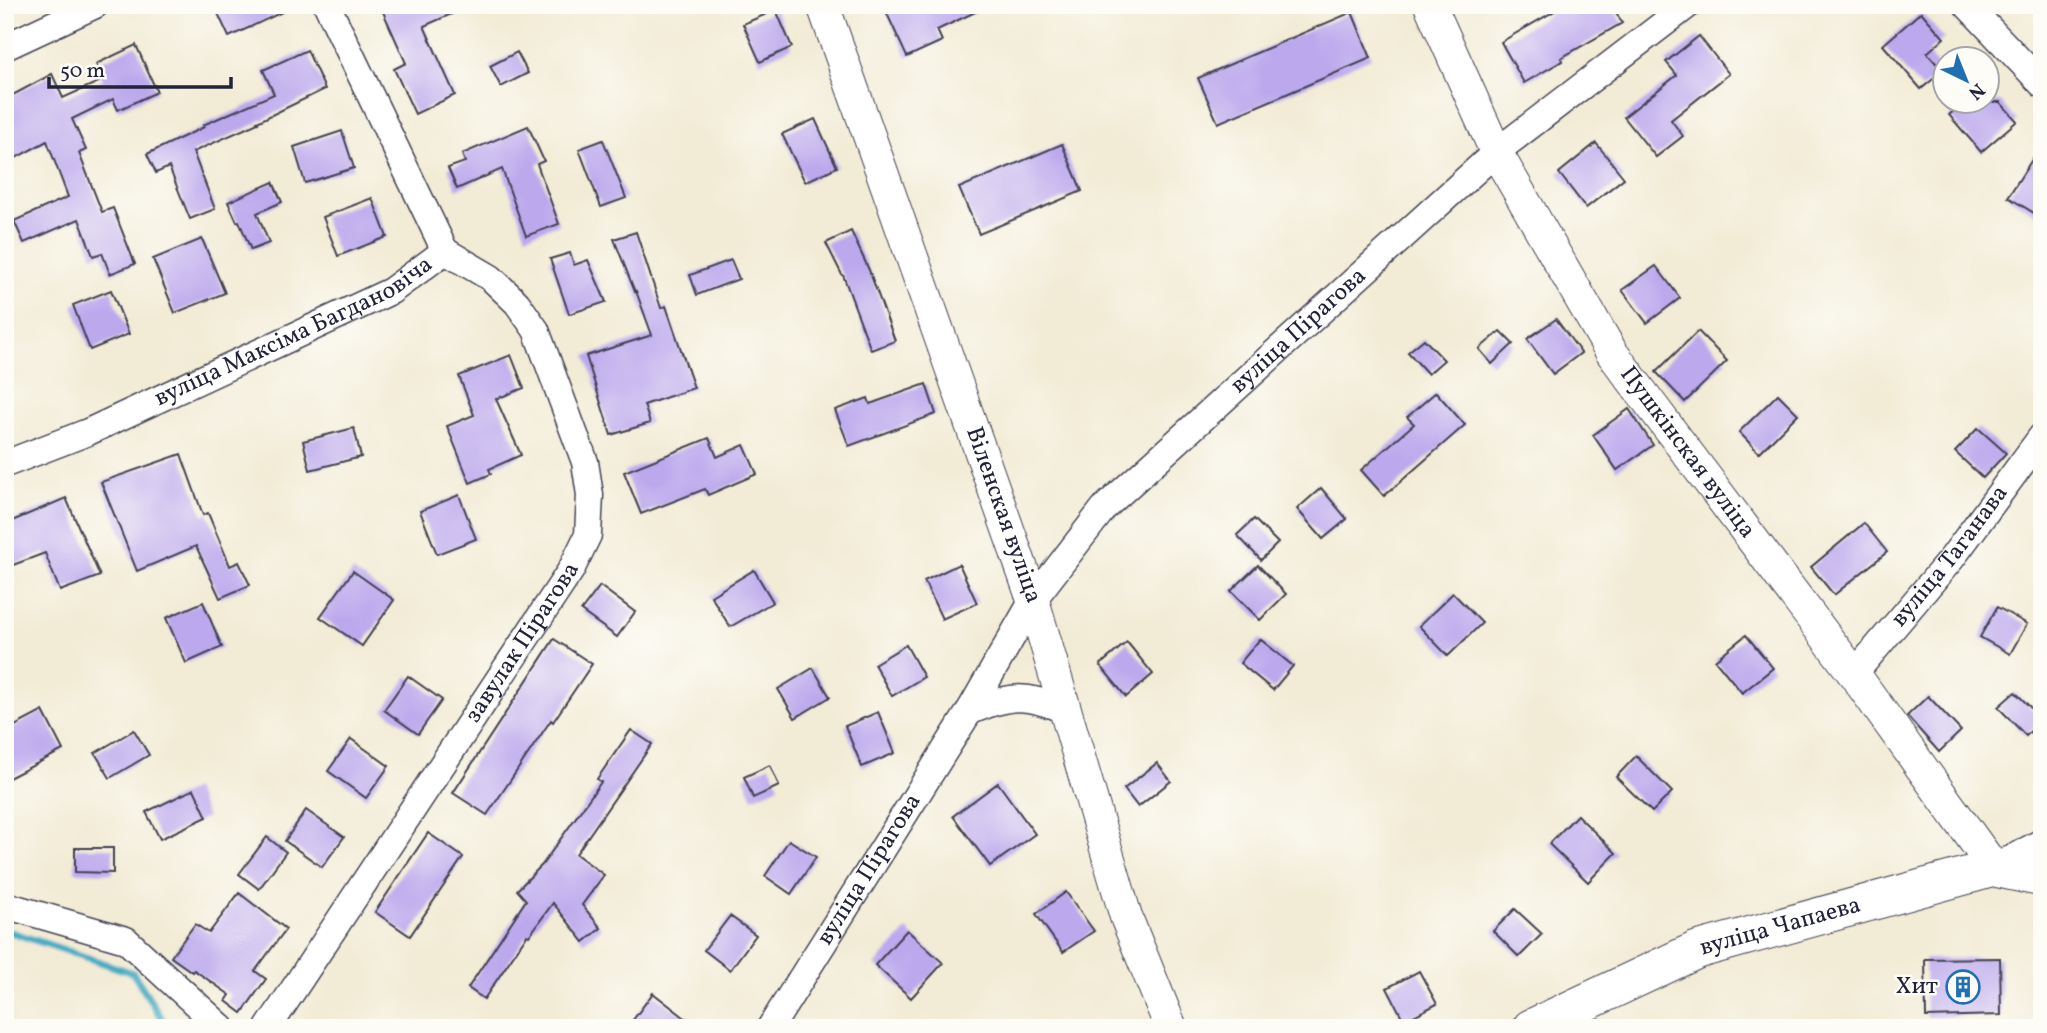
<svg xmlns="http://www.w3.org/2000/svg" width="2047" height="1033" font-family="Vollkorn,serif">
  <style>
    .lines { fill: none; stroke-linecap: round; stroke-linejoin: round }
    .stream { stroke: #44acc4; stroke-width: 7 }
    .building { fill: #bba8ed }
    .minor-casing { stroke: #414052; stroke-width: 29 }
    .tertiary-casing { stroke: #414052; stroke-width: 34 }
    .secondary-casing { stroke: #414052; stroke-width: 39 }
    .minor { stroke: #fff; stroke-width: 26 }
    .tertiary { stroke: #fff; stroke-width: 32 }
    .secondary { stroke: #fff; stroke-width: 37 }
    .labels { text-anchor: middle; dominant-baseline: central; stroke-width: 5; stroke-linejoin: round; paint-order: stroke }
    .street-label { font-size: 24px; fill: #22223b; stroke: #fdfcf7 }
    .poi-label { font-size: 24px; fill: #22223b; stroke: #fdfcf7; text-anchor: end }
  </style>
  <rect width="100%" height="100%" fill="#fdfcf7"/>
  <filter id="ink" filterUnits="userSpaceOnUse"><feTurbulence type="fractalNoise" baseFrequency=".0143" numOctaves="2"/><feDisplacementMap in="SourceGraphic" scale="14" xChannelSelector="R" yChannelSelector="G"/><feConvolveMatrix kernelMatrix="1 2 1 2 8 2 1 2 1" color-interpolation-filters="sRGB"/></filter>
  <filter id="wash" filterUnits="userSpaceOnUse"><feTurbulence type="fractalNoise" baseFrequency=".00686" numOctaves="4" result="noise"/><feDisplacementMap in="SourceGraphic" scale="28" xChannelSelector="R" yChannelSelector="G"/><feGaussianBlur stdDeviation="1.57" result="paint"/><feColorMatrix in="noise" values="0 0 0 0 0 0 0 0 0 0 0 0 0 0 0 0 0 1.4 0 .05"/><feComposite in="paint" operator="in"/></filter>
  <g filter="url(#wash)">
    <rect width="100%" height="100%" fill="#f2ebd5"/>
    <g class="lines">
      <!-- stream -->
      <polyline class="stream" points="5,930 133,973 168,1028"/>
    </g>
    <g id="blocks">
      <!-- building -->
      <g class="building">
        <polygon points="214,5 297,5 229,37"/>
        <polygon points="380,5 472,5 424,26 455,95 415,114 394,69 406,63"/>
        <polygon points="883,5 990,5 937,30 942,41 907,57"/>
        <polygon points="1565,5 1612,5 1622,23 1561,58 1562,61 1524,83 1501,42"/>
        <polygon points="776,10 792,47 760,62 743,24"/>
        <polygon points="1352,12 1371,58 1218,123 1198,78"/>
        <polygon points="1921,12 1944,38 1927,53 1943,71 1921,89 1883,45"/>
        <polygon points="1699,36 1729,74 1671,120 1683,136 1656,157 1624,117 1677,75 1666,62"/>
        <polygon points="136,45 157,92 118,110 113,99 72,119 86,150 79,153 102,212 113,208 135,264 110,274 102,253 93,256 79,219 24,243 14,221 68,197 47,141 14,159 5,143 5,99 52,74 63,98 103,80 96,64"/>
        <polygon points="307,50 325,89 257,122 258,123 193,152 215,209 190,219 169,167 156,173 147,154 204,127 203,125 274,94 263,70"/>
        <polygon points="517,52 528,73 501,87 490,66"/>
        <polygon points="1965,102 2000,102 2017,121 1981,152 1949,115"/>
        <polygon points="815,119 837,167 805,182 782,134"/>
        <polygon points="528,126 544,161 537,164 559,224 526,236 502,169 457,189 448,168 465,162 462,154"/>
        <polygon points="342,131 354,168 305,183 294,147"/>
        <polygon points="603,140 626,198 601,207 579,149"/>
        <polygon points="1596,143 1624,178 1586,208 1559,173"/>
        <polygon points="1062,144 1082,191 979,234 959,188"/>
        <polygon points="2042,144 2042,218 2008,197"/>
        <polygon points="273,182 282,202 257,213 269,243 251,250 239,221 237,222 228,202"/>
        <polygon points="372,198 387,237 338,256 323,217"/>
        <polygon points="851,231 869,270 895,341 871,350 843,275 842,275 826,243"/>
        <polygon points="636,232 661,308 666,306 694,388 644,405 650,423 611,435 586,356 652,335 636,291 635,292 614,239"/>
        <polygon points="202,239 225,293 175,313 153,259"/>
        <polygon points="570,253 574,265 588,260 606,302 569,314 550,259"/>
        <polygon points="731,260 739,279 697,295 690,275"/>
        <polygon points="1656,266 1680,298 1647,323 1622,290"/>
        <polygon points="111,290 129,334 90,350 73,305"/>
        <polygon points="1556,319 1581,353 1553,374 1527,339"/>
        <polygon points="1500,331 1513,344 1492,364 1479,349"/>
        <polygon points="1698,331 1727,361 1685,402 1656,372"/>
        <polygon points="1424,339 1444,360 1428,374 1408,352"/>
        <polygon points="511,355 524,388 496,399 521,455 489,469 491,474 470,483 447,426 474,415 459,376"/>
        <polygon points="926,384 936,414 849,446 835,410 868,398 870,404"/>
        <polygon points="1436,392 1465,425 1384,496 1361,470 1414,424 1407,417"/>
        <polygon points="1778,394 1798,414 1759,453 1739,432"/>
        <polygon points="1629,409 1653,445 1617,470 1593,435"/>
        <polygon points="354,428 361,457 310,470 303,441"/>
        <polygon points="1978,428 2006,453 1983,478 1955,452"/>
        <polygon points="709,438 717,457 744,445 757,474 708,495 705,489 641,514 624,472"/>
        <polygon points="181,454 203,515 208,513 230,566 239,562 250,585 220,598 196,546 137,571 101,482"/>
        <polygon points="1321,488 1347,519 1323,539 1297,509"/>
        <polygon points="459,495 476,539 437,554 420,511"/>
        <polygon points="66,498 100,576 60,591 45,553 5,568 5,524"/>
        <polygon points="1254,519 1278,543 1261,560 1237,535"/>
        <polygon points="1864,523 1887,552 1834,595 1811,567"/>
        <polygon points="959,564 977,603 942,619 924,581"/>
        <polygon points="1258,565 1286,594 1260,620 1231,591"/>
        <polygon points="754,570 773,602 730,627 711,596"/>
        <polygon points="353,571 394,600 362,646 320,617"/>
        <polygon points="600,586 635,612 617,637 581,611"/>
        <polygon points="1453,593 1482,623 1448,656 1419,626"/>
        <polygon points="203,602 222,647 186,663 166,618"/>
        <polygon points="1997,607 2027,624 2010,654 1980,637"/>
        <polygon points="1746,635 1773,668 1742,693 1715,660"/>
        <polygon points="554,639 592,664 553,722 551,720 487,815 453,793"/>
        <polygon points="1260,639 1293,666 1273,690 1240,663"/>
        <polygon points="1127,642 1153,674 1126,697 1100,665"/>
        <polygon points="906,645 924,677 892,696 874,664"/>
        <polygon points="813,668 830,697 795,718 778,689"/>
        <polygon points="408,676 442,700 418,734 384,710"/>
        <polygon points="2015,692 2042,719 2026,736 1998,707"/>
        <polygon points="1928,696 1961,731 1939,752 1907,716"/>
        <polygon points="43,711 63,750 5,780 5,731"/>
        <polygon points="878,712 895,753 862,767 845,726"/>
        <polygon points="134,730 149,755 110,778 95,753"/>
        <polygon points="631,730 652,744 576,854 604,875 582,905 601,928 584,942 553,903 529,936 527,935 484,999 468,988 526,900 517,890 542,865 601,782 597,779"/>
        <polygon points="351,739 389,766 366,798 328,771"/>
        <polygon points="1636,756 1672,792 1652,812 1616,777"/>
        <polygon points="1157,763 1171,781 1138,807 1124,789"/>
        <polygon points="770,765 779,786 753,798 744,777"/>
        <polygon points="998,783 1035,834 990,866 953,816"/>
        <polygon points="194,789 207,817 160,839 146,812"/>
        <polygon points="306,810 344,837 322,867 285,841"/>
        <polygon points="1577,815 1616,853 1588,882 1549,844"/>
        <polygon points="428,833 463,857 410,936 375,912"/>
        <polygon points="267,837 286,852 259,889 239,874"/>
        <polygon points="789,840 816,857 791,894 765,876"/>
        <polygon points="75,848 113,848 113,873 75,872"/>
        <polygon points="1066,892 1094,931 1063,952 1036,914"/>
        <polygon points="239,893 286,929 255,971 266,979 242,1013 226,1001 230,995 194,970 192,972 171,957 195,924 209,933"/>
        <polygon points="1515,909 1542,934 1519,957 1493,931"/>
        <polygon points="730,916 756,935 730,970 704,950"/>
        <polygon points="907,930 943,963 911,998 875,965"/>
        <polygon points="2000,958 2001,1015 1926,1017 1925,959"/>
        <polygon points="1419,971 1437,1004 1404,1021 1387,988"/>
        <polygon points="653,993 698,1028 627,1028"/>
      </g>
    </g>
  </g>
  <g filter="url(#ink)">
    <use href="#blocks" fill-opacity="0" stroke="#414052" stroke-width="2"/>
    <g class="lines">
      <defs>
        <g id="minor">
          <polyline points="327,5 445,251"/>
          <polyline points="1967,5 2042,84"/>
          <polyline points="5,47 95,5"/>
          <path id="s1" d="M 5,464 L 88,432 L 391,291 L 445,251"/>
          <path id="s2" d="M 1854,674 L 1952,558 L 2042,436"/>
          <path d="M 969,712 C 1008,695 1026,693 1066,711"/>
          <polyline points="1994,868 2042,842"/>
          <polyline points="5,905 126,940 222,1028"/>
          <path id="s3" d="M 268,1028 L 571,570 L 588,535 L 590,495 L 585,462 L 536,330 L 517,303 L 491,278 L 445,251"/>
          <path id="s4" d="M 770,1028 L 969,712 L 1033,600 L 1104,508 L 1496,152 L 1688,5"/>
        </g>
        <g id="tertiary">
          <path id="s5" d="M 823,5 L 1033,600 L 1126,917 L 1171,1028"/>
          <path id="s6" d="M 1430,5 L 1496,152 L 1612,353 L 1854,674 L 1994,868"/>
        </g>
        <g id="secondary">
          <path id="s7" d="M 1531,1028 L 1697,950 L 1994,868 L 2042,878"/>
        </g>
      </defs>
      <!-- minor casing -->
      <use href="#minor" class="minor-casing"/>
      <!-- tertiary casing -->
      <use href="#tertiary" class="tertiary-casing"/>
      <!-- secondary casing -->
      <use href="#secondary" class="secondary-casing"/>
      <!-- minor -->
      <use href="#minor" class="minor"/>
      <!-- tertiary -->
      <use href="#tertiary" class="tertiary"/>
      <!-- secondary -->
      <use href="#secondary" class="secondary"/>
    </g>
  </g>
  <!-- icons -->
  <defs>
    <symbol id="building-ring" viewBox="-11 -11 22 22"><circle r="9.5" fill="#fdfcf7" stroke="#1f6fb2" stroke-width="1.5"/><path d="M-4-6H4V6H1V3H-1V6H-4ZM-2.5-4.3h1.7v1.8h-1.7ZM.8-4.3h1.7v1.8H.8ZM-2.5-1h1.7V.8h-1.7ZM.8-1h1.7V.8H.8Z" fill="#1f6fb2"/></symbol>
  </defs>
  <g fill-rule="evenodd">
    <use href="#building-ring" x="1944" y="968" width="38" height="38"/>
  </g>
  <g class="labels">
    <!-- street labels -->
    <g class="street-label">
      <text stroke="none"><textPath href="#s1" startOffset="318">вуліца Максіма Багдановіча</textPath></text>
      <text stroke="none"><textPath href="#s4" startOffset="882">вуліца Пірагова</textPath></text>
      <text stroke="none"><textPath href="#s6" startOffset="518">Пушкінская вуліца</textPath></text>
      <text stroke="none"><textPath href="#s5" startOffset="541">Віленская вуліца</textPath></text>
      <text stroke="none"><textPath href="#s2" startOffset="152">вуліца Таганава</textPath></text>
      <text stroke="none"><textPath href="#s3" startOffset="462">завулак Пірагова</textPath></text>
      <text stroke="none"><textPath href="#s4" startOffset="187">вуліца Пірагова</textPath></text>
      <text stroke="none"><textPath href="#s7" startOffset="270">вуліца Чапаева</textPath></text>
    </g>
    <!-- poi labels -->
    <g class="poi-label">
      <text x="1938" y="987">Хит</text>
    </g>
  </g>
  <!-- margin -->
  <rect width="2047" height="1033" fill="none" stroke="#fdfcf7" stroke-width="28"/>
  <!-- north arrow -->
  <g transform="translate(1966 80) rotate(137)"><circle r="33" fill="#fdfcf7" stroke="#a5a5ac" stroke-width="2"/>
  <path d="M0-5L12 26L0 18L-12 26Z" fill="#1f6fb2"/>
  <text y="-10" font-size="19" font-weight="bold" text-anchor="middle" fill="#22223b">N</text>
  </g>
  <!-- scale -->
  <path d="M49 77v10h182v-10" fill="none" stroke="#22223b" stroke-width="3.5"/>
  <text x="60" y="77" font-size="21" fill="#22223b" stroke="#fdfcf7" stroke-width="5" paint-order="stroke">50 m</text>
</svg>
